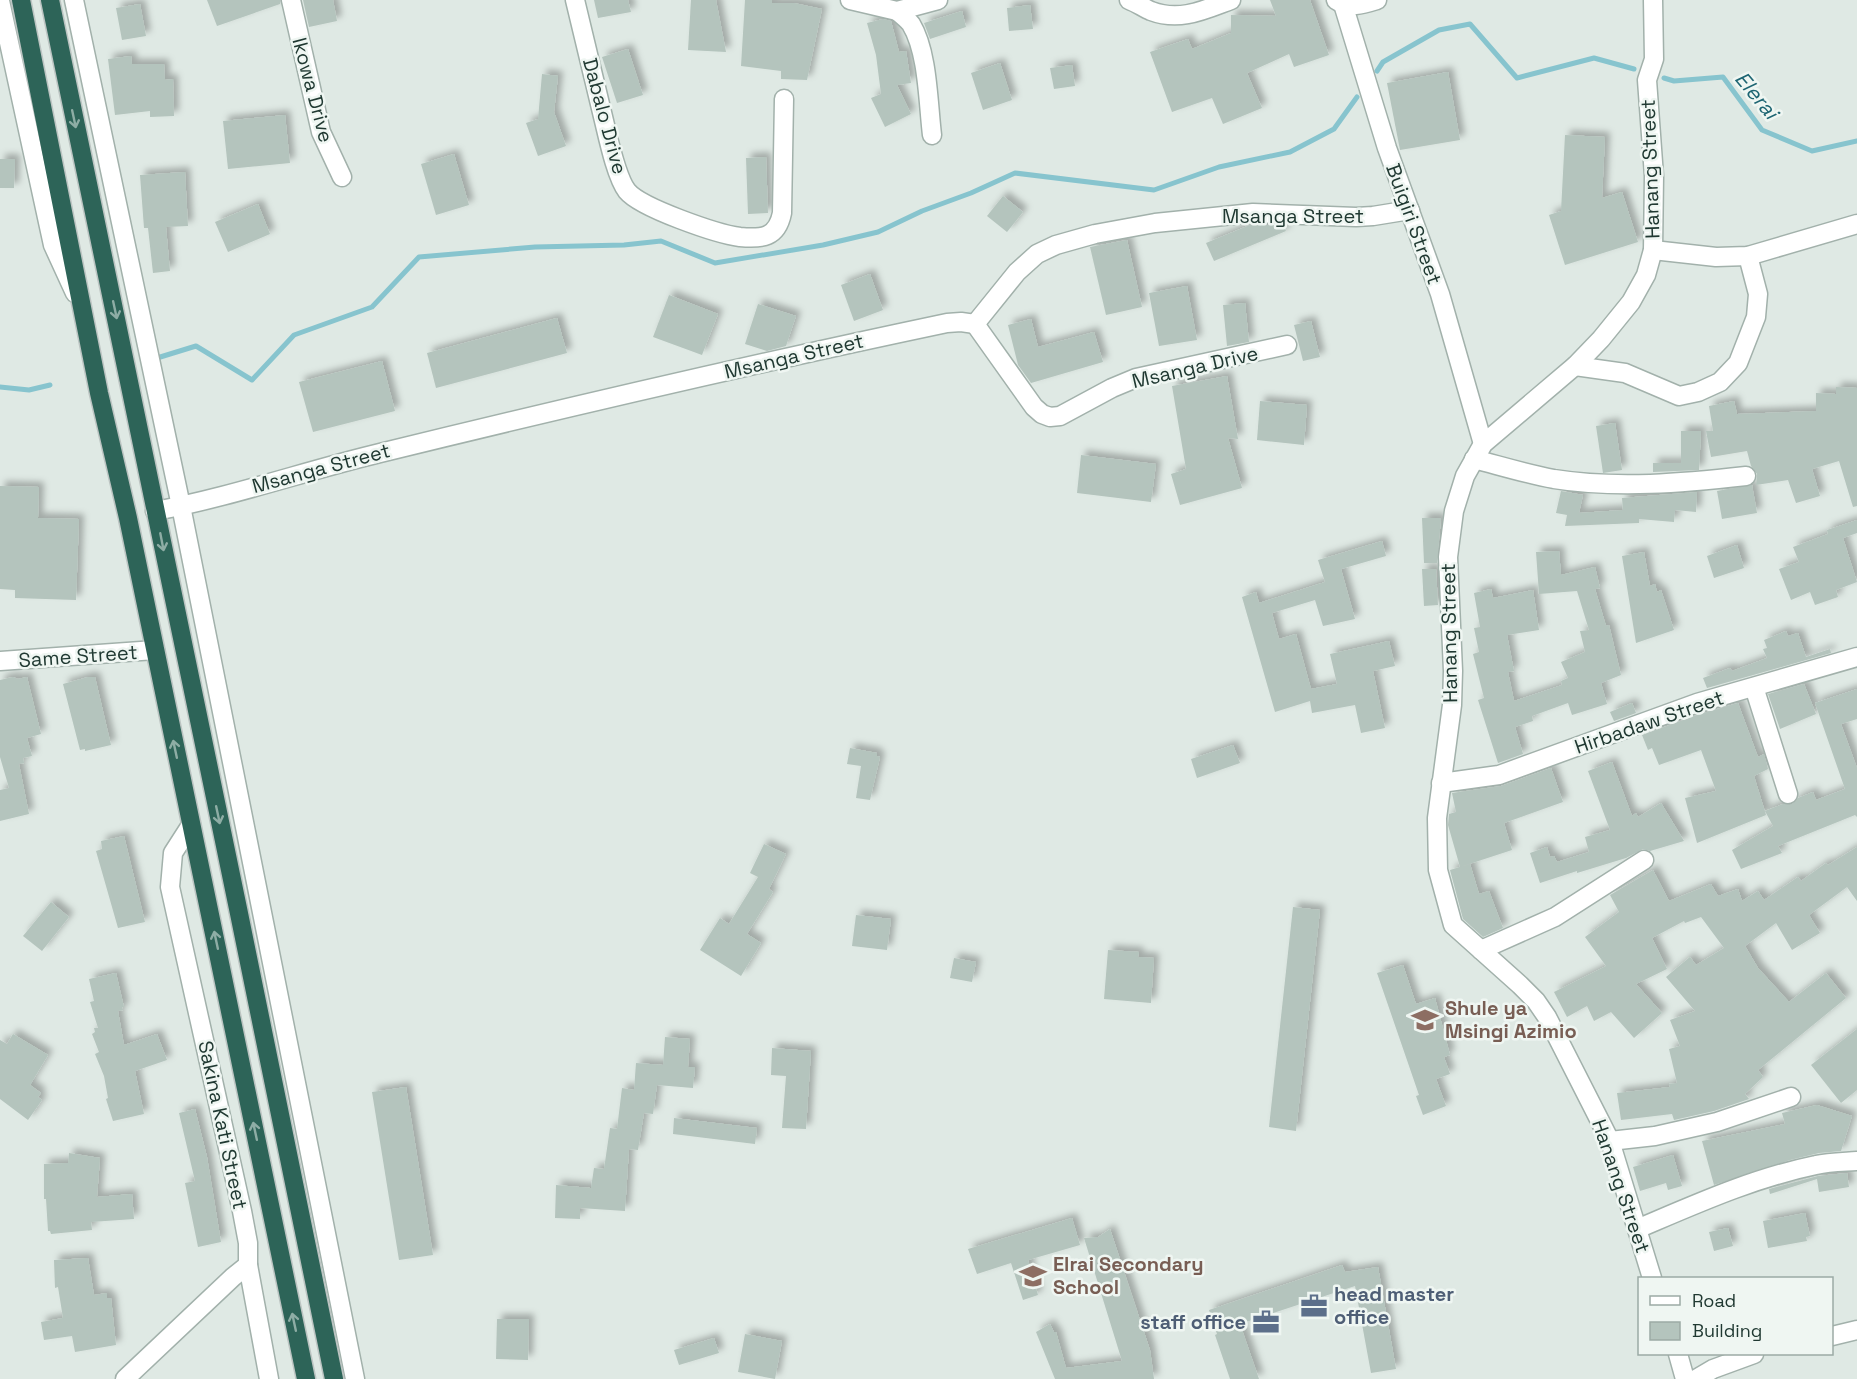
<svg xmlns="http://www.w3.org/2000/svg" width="1857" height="1379" font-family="'Space Grotesk',sans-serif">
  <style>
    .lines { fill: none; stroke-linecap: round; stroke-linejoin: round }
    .stream { stroke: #87c4ce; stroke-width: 5 }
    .building { fill: #b4c4bd; filter: url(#shadow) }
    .minor-casing { stroke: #a2b1ab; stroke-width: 21 }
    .highway-casing { stroke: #bcc4c2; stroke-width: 21 }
    .minor { stroke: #fff; stroke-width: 18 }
    .highway { stroke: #2d6458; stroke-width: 18 }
    .oneway { stroke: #8eada5 }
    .labels { text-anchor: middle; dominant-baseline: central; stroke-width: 5; stroke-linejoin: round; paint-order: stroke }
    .street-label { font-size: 20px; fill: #203932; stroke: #eff6f2 }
    .education-label { font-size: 20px; font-weight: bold; fill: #785e54; stroke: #eff6f2; text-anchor: start }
    .service-label { font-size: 20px; font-weight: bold; fill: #4e5e75; stroke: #eff6f2; text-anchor: start }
    .water-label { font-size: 21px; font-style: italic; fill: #1d6572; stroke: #eff6f2 }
  </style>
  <defs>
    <filter id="shadow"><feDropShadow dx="5" dy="-5" stdDeviation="3" flood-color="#0004"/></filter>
  </defs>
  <rect width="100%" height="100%" fill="#dfe9e4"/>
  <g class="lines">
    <!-- stream -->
    <g class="stream">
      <polyline points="1377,71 1383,62 1439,30 1470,24 1517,78 1594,58 1634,69"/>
      <polyline points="1664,78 1674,81 1723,77 1762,130 1812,151 1857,141"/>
      <polyline points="157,358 196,346 252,380 294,335 372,307 419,257 535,247 624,245 661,241 715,263 823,245 878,232 922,211 971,193 1015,173 1154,190 1219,167 1290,152 1334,129 1357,97"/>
      <polyline points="0,387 29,390 50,385"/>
    </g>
  </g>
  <!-- building -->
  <g class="building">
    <polygon points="207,0 280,0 280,4 217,26"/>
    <polygon points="303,0 333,0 337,21 309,27"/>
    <polygon points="594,0 628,0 631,12 598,18"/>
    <polygon points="691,0 716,0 726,52 688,50"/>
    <polygon points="745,0 772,0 772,3 794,3 822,9 807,80 781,79 781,71 741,66"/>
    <polygon points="1270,0 1310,0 1329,55 1294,67 1289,54 1247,73 1262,108 1223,124 1212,98 1172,112 1150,52 1188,39 1192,49 1231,33 1231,15 1276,16"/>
    <polygon points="140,4 146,36 122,40 116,8"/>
    <polygon points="1030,5 1033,29 1009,31 1007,8"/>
    <polygon points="962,11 966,27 930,39 924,23"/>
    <polygon points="883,19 891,21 899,52 906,51 911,83 897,85 911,114 885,127 871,98 881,94 876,55 867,23"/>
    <polygon points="628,49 643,95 617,103 602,57"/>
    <polygon points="131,56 132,64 164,64 165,80 173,79 174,116 150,117 150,111 115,115 108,59"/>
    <polygon points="1000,63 1012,100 983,110 971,73"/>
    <polygon points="1072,65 1075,86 1054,89 1050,68"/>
    <polygon points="1448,72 1460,140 1400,150 1387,83"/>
    <polygon points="542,74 558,76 554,112 566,146 538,156 526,123 538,119"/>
    <polygon points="285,115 290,163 228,169 223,121"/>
    <polygon points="1565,135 1605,137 1602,198 1622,192 1638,242 1565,265 1549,215 1561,211"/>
    <polygon points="454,154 469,205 436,215 421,164"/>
    <polygon points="766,157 768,213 748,214 746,158"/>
    <polygon points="0,159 15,159 14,188 0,188"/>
    <polygon points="185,172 188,226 166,227 170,271 153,273 148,228 144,228 140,175"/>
    <polygon points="1003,196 1023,212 1007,232 987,216"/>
    <polygon points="258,204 270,234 228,252 215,222"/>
    <polygon points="1250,225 1283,225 1286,231 1214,261 1206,243"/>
    <polygon points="1127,240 1142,307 1106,315 1090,247"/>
    <polygon points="870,274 883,310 854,321 841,285"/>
    <polygon points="1187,286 1197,340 1159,346 1149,293"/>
    <polygon points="669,295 718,314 702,355 653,337"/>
    <polygon points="1245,303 1249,342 1227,346 1223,305"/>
    <polygon points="758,304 796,316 786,346 767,351 745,344"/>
    <polygon points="557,318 567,353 436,388 427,353"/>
    <polygon points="1031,319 1038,347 1094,332 1103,362 1031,383 1018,365 1008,325"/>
    <polygon points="1311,321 1320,357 1303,361 1294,325"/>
    <polygon points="382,361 395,411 313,432 299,382"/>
    <polygon points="1227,376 1238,439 1228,438 1242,488 1180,505 1171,474 1186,469 1172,386"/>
    <polygon points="1836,387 1857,388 1857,506 1853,507 1839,461 1812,469 1820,496 1796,503 1788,480 1756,485 1757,474 1751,466 1747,451 1711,457 1706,431 1713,431 1709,406 1734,401 1737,414 1816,411 1816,393 1836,394"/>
    <polygon points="1260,401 1307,405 1304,445 1257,440"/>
    <polygon points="1615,423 1622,470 1603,473 1596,426"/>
    <polygon points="1681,431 1701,431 1699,470 1653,472 1653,463 1681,463"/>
    <polygon points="1081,455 1156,464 1151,502 1077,493"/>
    <polygon points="1752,485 1757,513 1722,519 1717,491"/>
    <polygon points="0,486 39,487 38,518 79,519 76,600 15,598 15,590 0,589"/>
    <polygon points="1561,491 1583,495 1579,513 1623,510 1622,498 1697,492 1696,512 1675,510 1674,522 1639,519 1639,523 1565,526 1567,515 1556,513"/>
    <polygon points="1422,518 1441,518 1437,563 1424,563"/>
    <polygon points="1857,520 1857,533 1843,538 1857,582 1836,590 1838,597 1815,605 1810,592 1791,600 1779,569 1799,562 1793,547 1828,534 1827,530"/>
    <polygon points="1382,541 1386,556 1341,569 1355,619 1323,626 1315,600 1272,613 1279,639 1296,634 1311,689 1337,684 1330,654 1389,641 1395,666 1373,671 1385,728 1361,733 1355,705 1312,713 1310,701 1275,712 1242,597 1256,592 1259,603 1325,582 1318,560"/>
    <polygon points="1737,545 1744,568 1714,578 1707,556"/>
    <polygon points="1559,551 1561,575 1595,567 1600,588 1595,589 1606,626 1609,625 1621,675 1601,683 1607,704 1572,715 1568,703 1532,716 1533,721 1515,727 1523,754 1498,763 1478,700 1484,698 1473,654 1479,652 1474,628 1480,627 1474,593 1491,589 1493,598 1533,590 1539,630 1507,635 1514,671 1508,672 1514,701 1562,685 1561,681 1568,678 1561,662 1585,652 1580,631 1589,630 1577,591 1539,594 1536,552"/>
    <polygon points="1644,552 1650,586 1655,584 1657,592 1661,590 1674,630 1636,643 1622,556"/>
    <polygon points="1422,569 1436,569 1438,605 1424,606"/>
    <polygon points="1786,631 1788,636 1798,633 1806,657 1830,649 1831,653 1707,688 1703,678 1730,668 1732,671 1767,658 1763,649 1767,648 1764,640"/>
    <polygon points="13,677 18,679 27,677 41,734 27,738 32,756 23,758 24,763 19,764 29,814 0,821 0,790 9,788 0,757 0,680"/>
    <polygon points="88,677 95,677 111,745 85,751 85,749 80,750 63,684"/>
    <polygon points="1804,684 1816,714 1780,729 1768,694"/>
    <polygon points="1857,689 1857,719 1841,724 1857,768 1857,817 1855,815 1778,846 1782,853 1741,869 1732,850 1773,826 1765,811 1783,804 1792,804 1798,798 1813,792 1816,800 1845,789 1815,703"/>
    <polygon points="1632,703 1636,713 1614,721 1610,712"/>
    <polygon points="1738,703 1758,757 1764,754 1768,769 1754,776 1766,815 1697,843 1685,798 1716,791 1701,750 1659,765 1652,748 1648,750 1642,735 1700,714"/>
    <polygon points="1233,745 1240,763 1197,778 1191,759"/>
    <polygon points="850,748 877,753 877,756 880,757 870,800 856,798 861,766 847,764"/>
    <polygon points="1612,762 1632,816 1636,813 1638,817 1661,803 1684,841 1650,851 1643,849 1626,858 1577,873 1577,871 1540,883 1530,853 1547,847 1550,857 1554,856 1557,862 1589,852 1585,837 1610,830 1588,771"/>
    <polygon points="1551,768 1563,802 1504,823 1512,850 1460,867 1470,864 1479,894 1489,891 1503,928 1483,937 1463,919 1450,870 1460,867 1448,825 1449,814 1456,812 1452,793 1501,786"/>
    <polygon points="124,836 145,922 118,928 96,851 102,849 101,841"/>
    <polygon points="764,844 786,854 769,889 773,892 747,934 761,943 741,976 700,950 720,918 729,924 758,877 750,873"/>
    <polygon points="1857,847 1857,901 1847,887 1809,915 1820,933 1792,950 1776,923 1745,946 1758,968 1789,1002 1826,973 1846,998 1758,1070 1763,1077 1745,1094 1749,1099 1714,1111 1674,1120 1672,1114 1621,1120 1617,1093 1670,1087 1669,1084 1677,1083 1669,1049 1680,1046 1670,1020 1695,1011 1666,977 1690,957 1696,965 1724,948 1701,917 1685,923 1684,921 1652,938 1667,969 1636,984 1662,1013 1634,1038 1611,1012 1594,1021 1587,1006 1567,1017 1554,992 1606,966 1585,937 1619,912 1610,895 1653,870 1669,901 1711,884 1718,896 1738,889 1742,901 1758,891 1764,900 1798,877 1801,881 1826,863 1828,865"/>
    <polygon points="51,902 69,917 42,951 23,936"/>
    <polygon points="1293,907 1320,910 1296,1131 1269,1127"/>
    <polygon points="856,915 891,919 887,950 852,946"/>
    <polygon points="1108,950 1139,952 1138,957 1154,958 1151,1003 1104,999"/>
    <polygon points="954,958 976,962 972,982 950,978"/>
    <polygon points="1403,965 1416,1004 1435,998 1450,1055 1444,1057 1450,1074 1436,1079 1446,1106 1423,1115 1416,1096 1419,1095 1377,973"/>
    <polygon points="116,973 124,1007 122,1007 123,1010 118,1011 124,1045 157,1034 167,1060 135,1071 144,1114 113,1121 106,1099 108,1098 104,1076 95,1054 99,1052 92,1034 95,1032 94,1028 98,1028 90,1002 94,1001 89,979"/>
    <polygon points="1857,1029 1857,1090 1841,1103 1811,1065"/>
    <polygon points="13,1034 48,1055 30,1085 41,1093 38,1097 42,1100 28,1120 0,1099 0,1040 7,1044"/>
    <polygon points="665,1037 690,1039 688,1067 695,1067 693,1088 657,1085 653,1114 644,1113 638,1150 629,1149 625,1211 580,1208 580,1219 555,1218 556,1185 591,1188 594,1168 604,1169 610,1128 617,1129 622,1088 634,1090 636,1063 663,1065"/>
    <polygon points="772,1048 811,1051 806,1129 782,1128 786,1076 771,1075"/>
    <polygon points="406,1087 433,1255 399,1260 372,1092"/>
    <polygon points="1817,1105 1852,1116 1841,1151 1819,1153 1790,1160 1714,1185 1702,1141 1785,1124 1782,1113"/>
    <polygon points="195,1109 207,1157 221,1242 198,1247 185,1183 195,1181 179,1113"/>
    <polygon points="674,1118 757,1128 755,1144 673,1134"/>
    <polygon points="69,1153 100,1158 97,1197 132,1194 134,1219 91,1222 92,1230 51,1234 50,1231 48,1231 46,1199 44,1199 44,1164 68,1163"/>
    <polygon points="1673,1155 1682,1186 1668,1190 1666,1183 1640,1191 1633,1167"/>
    <polygon points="1847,1173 1849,1187 1819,1192 1817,1179 1770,1194 1769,1189 1818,1176"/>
    <polygon points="1805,1213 1810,1236 1806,1237 1807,1241 1768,1248 1763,1221"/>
    <polygon points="1072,1218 1080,1245 1028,1260 1038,1295 1023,1300 1011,1263 977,1274 968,1249"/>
    <polygon points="1728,1228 1733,1246 1714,1251 1709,1232"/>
    <polygon points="1110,1229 1150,1350 1154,1379 1055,1379 1036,1332 1050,1324 1054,1332 1056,1332 1066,1368 1122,1361 1084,1238 1098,1237"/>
    <polygon points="88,1258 94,1295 107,1293 107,1298 111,1298 116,1345 75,1352 72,1336 44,1340 41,1322 63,1318 58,1287 55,1288 54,1260"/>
    <polygon points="1342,1265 1345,1272 1378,1267 1396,1369 1371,1373 1355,1286 1240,1324 1259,1379 1230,1379 1215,1335 1217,1334 1209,1310"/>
    <polygon points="497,1319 529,1319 528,1360 496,1359"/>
    <polygon points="745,1334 782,1341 775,1379 738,1372"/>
    <polygon points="714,1338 719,1353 679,1365 674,1350"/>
  </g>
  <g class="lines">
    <defs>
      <g id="minor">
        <polyline points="74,0 181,506 355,1379"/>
        <polyline points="291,0 321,132 342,177"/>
        <path d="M 575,0 C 585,42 595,83 605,125 C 609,142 617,178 627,191 C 641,208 717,234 740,237 C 762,239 777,238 782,213 L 784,99"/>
        <polyline points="850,0 897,11 938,0"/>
        <path d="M 1129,0 C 1137,3 1144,8 1151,11 C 1180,22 1204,10 1231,0"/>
        <path d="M 1336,0 C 1349,9 1364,4 1377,0"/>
        <polyline points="0,1 53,245 75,293"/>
        <polyline points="1343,4 1387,148 1440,294 1483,444"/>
        <path d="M 897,11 C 902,15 907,19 911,24 C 928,52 928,102 932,135"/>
        <polyline points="1653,250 1716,257 1748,256 1857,224"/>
        <polyline points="975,324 1017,272 1037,254 1056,245 1095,234 1155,223 1253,213 1356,217 1373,216 1410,210"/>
        <polyline points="975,324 1034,407 1042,414 1050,417 1060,416 1112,388 1136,378 1287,345"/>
        <polyline points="1575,366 1625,373 1679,396 1698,392 1720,382 1738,363 1756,317 1758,294 1748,256"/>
        <path d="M 1474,459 C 1501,466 1527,474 1554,479 C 1617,489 1684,483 1746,476"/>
        <path d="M 155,511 C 231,497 305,471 380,453 C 568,407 757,363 947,323 L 961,322 L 975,324"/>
        <polyline points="0,661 155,650"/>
        <polyline points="1754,687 1788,794"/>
        <polyline points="1441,783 1499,775 1697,703 1857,657"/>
        <polyline points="1481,950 1555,917 1644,860"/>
        <polyline points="1610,1141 1655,1136 1717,1122 1791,1097"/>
        <path d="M 1637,1229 C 1696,1204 1753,1178 1816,1165 C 1829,1162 1843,1162 1857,1161"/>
        <polyline points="248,1265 269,1379"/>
        <polyline points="1652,1278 1610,1141 1602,1125 1547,1017 1536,1001 1520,985 1453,925 1438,870 1437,818 1452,705 1453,671 1448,557 1454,511 1465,476 1483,444 1576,365 1601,339 1631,302 1646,275 1653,250 1654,176 1647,80 1654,59 1653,0"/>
        <polyline points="1832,1336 1857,1330"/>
        <polyline points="1678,1354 1685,1379"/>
        <polyline points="125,1379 233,1277 248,1265 248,1243 242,1211 170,887 173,853 191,825"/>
        <polyline points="1696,1379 1713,1369 1754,1354"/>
      </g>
      <g id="highway">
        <polyline points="21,0 99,393 128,518 306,1379"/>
        <path d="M 50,0 C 145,459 241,919 334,1379"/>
      </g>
    </defs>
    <!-- minor casing -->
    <use href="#minor" class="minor-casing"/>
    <!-- highway casing -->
    <use href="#highway" class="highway-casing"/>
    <!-- minor -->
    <use href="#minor" class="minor"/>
    <!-- highway -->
    <use href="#highway" class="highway"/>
  </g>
  <!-- one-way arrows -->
  <defs><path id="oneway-shaft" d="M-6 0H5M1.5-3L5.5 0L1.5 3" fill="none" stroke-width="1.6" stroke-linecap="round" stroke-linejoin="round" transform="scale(1.5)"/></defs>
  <g class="oneway">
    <use href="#oneway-shaft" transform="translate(74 119) rotate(78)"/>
    <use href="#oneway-shaft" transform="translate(115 310) rotate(78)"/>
    <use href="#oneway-shaft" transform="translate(162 542) rotate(79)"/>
    <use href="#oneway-shaft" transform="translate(175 749) rotate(-102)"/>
    <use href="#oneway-shaft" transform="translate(218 815) rotate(78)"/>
    <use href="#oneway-shaft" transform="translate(216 940) rotate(-102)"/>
    <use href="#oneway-shaft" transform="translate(255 1131) rotate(-102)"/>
    <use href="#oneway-shaft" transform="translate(294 1322) rotate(-102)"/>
  </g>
  <!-- icons -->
  <defs>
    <symbol id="school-bare" viewBox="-9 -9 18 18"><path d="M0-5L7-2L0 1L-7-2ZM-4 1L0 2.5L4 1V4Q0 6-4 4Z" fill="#8d6e63" stroke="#eff6f2" stroke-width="2.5" paint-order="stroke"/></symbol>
    <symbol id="office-bare" viewBox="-9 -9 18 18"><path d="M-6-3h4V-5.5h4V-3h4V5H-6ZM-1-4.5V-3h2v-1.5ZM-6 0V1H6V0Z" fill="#5c6f8a" stroke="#eff6f2" stroke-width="2.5" paint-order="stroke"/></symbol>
  </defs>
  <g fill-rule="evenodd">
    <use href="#school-bare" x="1406" y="1001" width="38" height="38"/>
    <use href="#school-bare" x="1014" y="1257" width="38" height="38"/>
    <use href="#office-bare" x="1295" y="1287" width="38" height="38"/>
    <use href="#office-bare" x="1247" y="1303" width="38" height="38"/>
  </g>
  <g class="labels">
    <!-- street labels -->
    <g class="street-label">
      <text transform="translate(313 90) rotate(75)">Ikowa Drive</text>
      <text transform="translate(605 116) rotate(75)">Dabalo Drive</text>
      <text transform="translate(1650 169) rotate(-92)">Hanang Street</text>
      <text x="1293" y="216">Msanga Street</text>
      <text transform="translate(1414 224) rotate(70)">Buigiri Street</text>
      <text transform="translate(794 356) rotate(-13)">Msanga Street</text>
      <text transform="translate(1195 367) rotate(-13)">Msanga Drive</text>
      <text transform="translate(321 468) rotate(-15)">Msanga Street</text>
      <text transform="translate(1449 633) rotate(-91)">Hanang Street</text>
      <text transform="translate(78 656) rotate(-4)">Same Street</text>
      <text transform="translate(1649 722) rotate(-19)">Hirbadaw Street</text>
      <text transform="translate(223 1125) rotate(78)">Sakina Kati Street</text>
      <text transform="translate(1621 1186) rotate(71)">Hanang Street</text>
    </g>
    <!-- education labels -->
    <g class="education-label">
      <text x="1445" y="1008">Shule ya<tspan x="1445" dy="23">Msingi Azimio</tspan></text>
      <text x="1053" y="1264">Elrai Secondary<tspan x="1053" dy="23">School</tspan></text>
    </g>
    <!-- service labels -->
    <g class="service-label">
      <text x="1334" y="1294">head master<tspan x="1334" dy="23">office</tspan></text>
      <text x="1246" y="1322" text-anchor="end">staff office</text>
    </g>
    <!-- water labels -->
    <g class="water-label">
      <text transform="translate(1757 95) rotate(50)">Elerai</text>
    </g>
  </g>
  <!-- legend -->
  <rect x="1638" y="1277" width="195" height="78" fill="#eff6f2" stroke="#9caaa5" stroke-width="1.5"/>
  <rect x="1650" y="1296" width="30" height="9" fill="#ffffff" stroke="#9caaa5" stroke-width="1.5"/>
  <text x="1692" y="1307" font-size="18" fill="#203932">Road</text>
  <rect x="1650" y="1322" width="30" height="18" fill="#b4c4bd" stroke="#9caaa5" stroke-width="1.5"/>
  <text x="1692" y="1337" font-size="18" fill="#203932">Building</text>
</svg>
